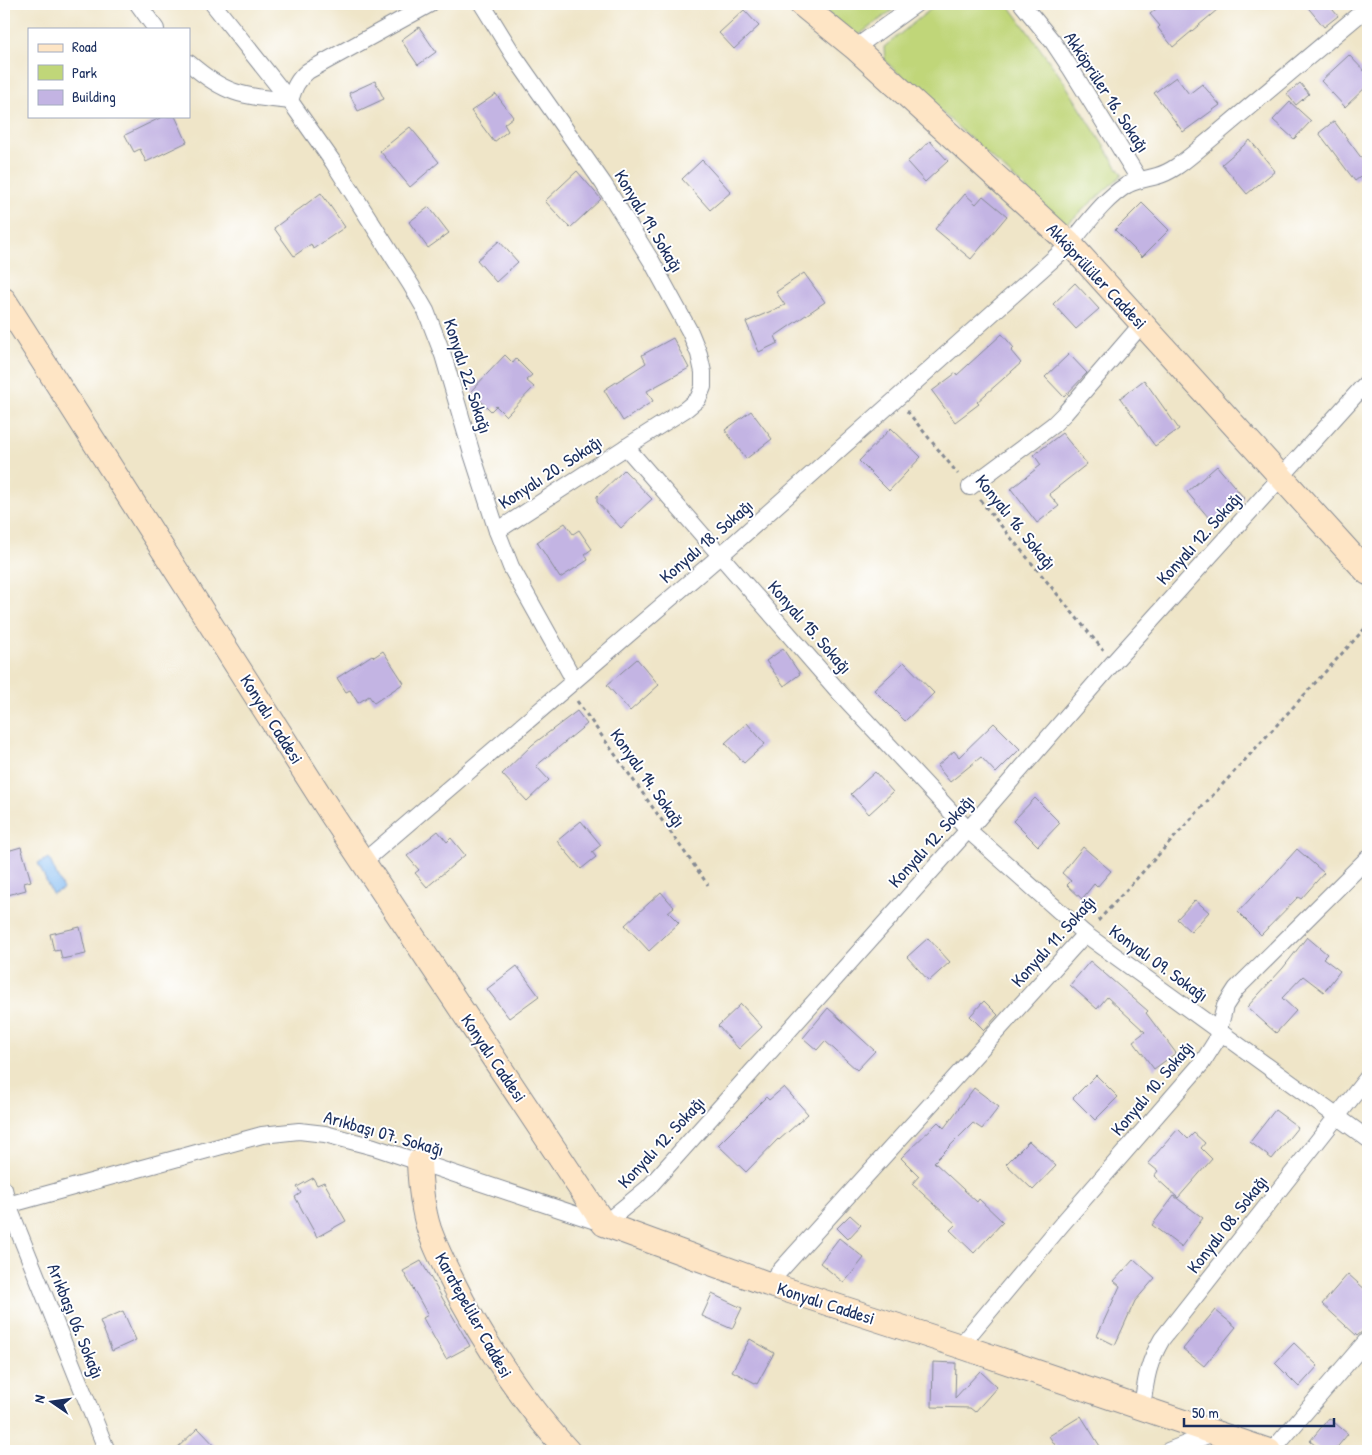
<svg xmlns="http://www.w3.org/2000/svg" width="1372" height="1455" font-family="'Patrick Hand',sans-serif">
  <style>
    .green { fill: #c0d679; stroke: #6e826c }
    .water { fill: #80b9f1; stroke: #4e74a8 }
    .building { fill: #c3b4e3 }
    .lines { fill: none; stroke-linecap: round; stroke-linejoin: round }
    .street-casing { stroke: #858a93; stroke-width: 18 }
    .secondary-casing { stroke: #858a93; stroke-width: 26 }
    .path { stroke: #858a93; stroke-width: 3; stroke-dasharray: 4 4; stroke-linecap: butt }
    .street { stroke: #fff; stroke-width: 16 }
    .secondary { stroke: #fee5c5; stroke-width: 24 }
    .labels { text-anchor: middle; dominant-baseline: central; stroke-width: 4; stroke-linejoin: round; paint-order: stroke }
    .street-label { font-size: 18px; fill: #1b2f5e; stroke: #fff }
  </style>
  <rect width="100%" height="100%" fill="#fff"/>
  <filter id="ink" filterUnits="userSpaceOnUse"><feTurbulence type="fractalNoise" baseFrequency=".02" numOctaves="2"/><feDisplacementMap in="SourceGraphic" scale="10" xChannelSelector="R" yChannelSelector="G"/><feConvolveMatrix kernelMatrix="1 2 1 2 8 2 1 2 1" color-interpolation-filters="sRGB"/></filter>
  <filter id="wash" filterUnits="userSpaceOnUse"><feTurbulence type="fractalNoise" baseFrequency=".0096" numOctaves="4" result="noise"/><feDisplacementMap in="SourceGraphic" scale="20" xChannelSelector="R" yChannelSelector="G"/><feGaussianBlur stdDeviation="1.12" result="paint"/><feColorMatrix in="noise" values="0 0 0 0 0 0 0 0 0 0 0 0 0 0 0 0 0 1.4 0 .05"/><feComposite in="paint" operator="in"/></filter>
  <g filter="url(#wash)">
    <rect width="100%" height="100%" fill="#efe5c8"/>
    <!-- green -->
    <g class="green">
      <polygon points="817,4 901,4 856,37"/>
      <polygon points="937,4 1008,4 1062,79 1122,175 1066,225 885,61 884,47"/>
    </g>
    <!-- water -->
    <polygon class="water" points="49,858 63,889 52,894 38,863"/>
    <g id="blocks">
      <!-- building -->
      <g class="building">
        <polygon points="1162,4 1224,4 1173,47 1158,28 1160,26 1150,14"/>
        <polygon points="1305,4 1328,4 1338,16 1324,27"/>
        <polygon points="744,10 759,26 734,49 719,33"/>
        <polygon points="419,27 436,52 418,65 401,40"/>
        <polygon points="1349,55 1368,75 1368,85 1345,107 1321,81"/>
        <polygon points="1176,77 1189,94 1202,84 1220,105 1183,132 1154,93"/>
        <polygon points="375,81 384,99 358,111 349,93"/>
        <polygon points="1300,83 1309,94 1296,105 1287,94"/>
        <polygon points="496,94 513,117 504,124 508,131 494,142 471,111"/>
        <polygon points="1290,102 1311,121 1294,139 1273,120"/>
        <polygon points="164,116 175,116 187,142 146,162 140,149 134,152 125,135"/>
        <polygon points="1334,121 1368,167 1368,171 1355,181 1319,133"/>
        <polygon points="410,127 439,162 410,187 380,151"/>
        <polygon points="1250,140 1275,171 1247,194 1222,164"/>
        <polygon points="930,141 948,161 925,182 907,162"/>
        <polygon points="702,160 731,192 710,210 682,179"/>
        <polygon points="577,171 601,199 570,228 545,201"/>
        <polygon points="321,193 345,227 313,249 311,244 294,256 274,228"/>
        <polygon points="965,194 976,204 983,196 1007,216 971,259 935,229"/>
        <polygon points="1142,203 1169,230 1142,257 1115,230"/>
        <polygon points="429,207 449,233 428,248 409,222"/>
        <polygon points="499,241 518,262 496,282 477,260"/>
        <polygon points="804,273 825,302 775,336 778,343 759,352 746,322 785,305 776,292"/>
        <polygon points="1075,283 1099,309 1076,329 1053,304"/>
        <polygon points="1002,334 1014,348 1011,351 1021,363 977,402 979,404 955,422 932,391 956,373 957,375"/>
        <polygon points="673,338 689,368 647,391 653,401 623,421 604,390 646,363 642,355"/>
        <polygon points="1069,354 1087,373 1064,397 1045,377"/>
        <polygon points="505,355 513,363 516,359 532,375 526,380 534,387 506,416 496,406 491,411 471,391"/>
        <polygon points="1144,380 1179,429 1155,446 1120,398"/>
        <polygon points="751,411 772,439 746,459 725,430"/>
        <polygon points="891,428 921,457 889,491 859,461"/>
        <polygon points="1062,433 1087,464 1049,494 1059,506 1037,523 1011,489 1041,465 1034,455"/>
        <polygon points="1217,466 1244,498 1214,524 1187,492"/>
        <polygon points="624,470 652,499 621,528 597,502 597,496"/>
        <polygon points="565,523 573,534 579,530 592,549 585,554 588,560 560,578 537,542"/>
        <polygon points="783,649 800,674 784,686 766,661"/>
        <polygon points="383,651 404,683 374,703 369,696 358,703 350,690 346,692 337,678 372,655 374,657"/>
        <polygon points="637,659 659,685 630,711 607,685"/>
        <polygon points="904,662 934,693 905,721 874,690"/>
        <polygon points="577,711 587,724 536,766 549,780 527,801 502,774 532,745"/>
        <polygon points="747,723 765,744 744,763 725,743"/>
        <polygon points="994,723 1020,749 996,773 981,757 950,782 937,766 954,751 959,757"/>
        <polygon points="875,772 893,792 869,814 851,794"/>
        <polygon points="1035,798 1060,823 1038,846 1013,821"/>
        <polygon points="581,821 601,845 592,852 596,857 581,869 557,841"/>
        <polygon points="438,831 447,842 451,838 465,855 427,887 415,873 419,870 407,856"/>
        <polygon points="21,847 31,881 24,883 26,890 4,896 4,852"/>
        <polygon points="1083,847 1111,871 1097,887 1094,884 1082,899 1067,885 1071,881 1062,873"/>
        <polygon points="1297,849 1324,873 1301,899 1298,897 1261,935 1238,912 1261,887 1262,888"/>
        <polygon points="661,892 674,907 668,912 679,923 649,951 625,925"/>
        <polygon points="1195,900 1209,912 1191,932 1177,919"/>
        <polygon points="80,927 86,954 62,959 60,950 54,951 50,934"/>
        <polygon points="1307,937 1327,954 1323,958 1340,971 1324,992 1303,976 1282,998 1296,1011 1276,1033 1247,1007 1283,968"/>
        <polygon points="928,938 950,962 929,981 907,957"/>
        <polygon points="1090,961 1148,1011 1146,1013 1176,1053 1154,1069 1133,1041 1145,1032 1107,997 1097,1009 1070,985"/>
        <polygon points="517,966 539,996 509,1018 487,989"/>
        <polygon points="984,1001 998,1015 984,1030 970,1016"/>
        <polygon points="741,1004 762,1027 739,1049 718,1026"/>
        <polygon points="828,1008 875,1051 857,1070 825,1041 817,1050 803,1038"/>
        <polygon points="1096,1075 1118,1097 1095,1120 1073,1098"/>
        <polygon points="784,1087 808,1114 779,1140 778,1139 746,1172 718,1145 766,1097 769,1100"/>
        <polygon points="974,1088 999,1107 982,1129 973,1123 934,1162 977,1202 979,1199 1003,1222 974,1253 950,1230 956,1224 912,1184 919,1176 901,1158 938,1122 944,1128"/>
        <polygon points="1275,1110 1298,1127 1272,1159 1250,1142"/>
        <polygon points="1178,1129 1188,1139 1194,1133 1205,1143 1201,1148 1212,1159 1178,1198 1154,1176 1158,1171 1148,1163"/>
        <polygon points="1029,1141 1056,1166 1033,1190 1006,1164"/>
        <polygon points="313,1178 317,1185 324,1182 346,1221 317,1237 295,1197 301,1193 297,1187"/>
        <polygon points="1174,1196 1203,1218 1181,1247 1152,1225"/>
        <polygon points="850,1215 861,1225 848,1239 837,1228"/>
        <polygon points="839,1238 864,1258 844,1283 820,1263"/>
        <polygon points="1134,1259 1155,1278 1135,1301 1115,1345 1097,1336 1120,1286 1114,1281"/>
        <polygon points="421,1261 470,1346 446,1359 423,1318 428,1315 403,1271"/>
        <polygon points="1348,1274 1368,1292 1368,1329 1364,1330 1357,1336 1322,1304"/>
        <polygon points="712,1294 742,1308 732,1329 702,1316"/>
        <polygon points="1215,1310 1236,1327 1204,1366 1183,1349"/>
        <polygon points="123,1311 136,1340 112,1351 100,1321"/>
        <polygon points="750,1339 774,1353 757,1384 732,1371"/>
        <polygon points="1294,1343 1318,1366 1299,1387 1275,1363"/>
        <polygon points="933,1362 956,1363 955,1398 980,1371 997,1387 975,1412 970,1408 932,1407"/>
        <polygon points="1081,1416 1103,1451 1059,1451 1049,1436"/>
        <polygon points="1329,1418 1348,1434 1334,1451 1322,1451 1310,1441"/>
        <polygon points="198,1428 220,1451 174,1451"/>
      </g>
    </g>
  </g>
  <g filter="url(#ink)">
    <use href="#blocks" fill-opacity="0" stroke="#858a93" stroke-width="1"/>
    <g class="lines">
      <defs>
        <g id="street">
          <polyline points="138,4 156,29"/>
          <polyline points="213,4 290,101 333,162 411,285 426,311 443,355 472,454 497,531 511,567 574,680"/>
          <polyline points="482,4 514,56 603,183 652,262 690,332 699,354 703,372 703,387 698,399 686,409 626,447 497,531"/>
          <polyline points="1022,4 1053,42 1071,69 1139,179"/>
          <polyline points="855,48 916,4"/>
          <path d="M 189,63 C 226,95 242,96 290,101"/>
          <path d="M 290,101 C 294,88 297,80 308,71 L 430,4"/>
          <polyline points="626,447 839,692 968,830 1085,934 1368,1139"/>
          <polyline points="970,487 1053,425 1065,413 1142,324"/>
          <path d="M 363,862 L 721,555 L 1070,244 C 1087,224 1104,199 1127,185 C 1137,180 1146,179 1157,176 C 1171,172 1182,163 1193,154 L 1368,7"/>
          <polyline points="4,1189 8,1205 107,1451"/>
          <polyline points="4,1206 262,1135 299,1131 325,1134 374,1147 604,1224 648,1188 968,830 1113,663 1368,381"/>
          <polyline points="768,1284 1085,934"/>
          <polyline points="960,1346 1062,1224 1202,1063 1216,1041 1225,1006 1236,989 1368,858"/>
          <path d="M 1142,1408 C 1146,1379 1147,1365 1162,1339 L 1368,1077"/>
          <polyline points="1168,1451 1213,1433"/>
          <polyline points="1272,1451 1368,1339"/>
        </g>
        <g id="secondary">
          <polyline points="801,4 855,48 1070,244 1368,573"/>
          <polyline points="4,300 332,815 604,1224 768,1284 960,1346 1269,1451"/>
          <path d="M 419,1162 C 420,1185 422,1207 429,1229 C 438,1255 451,1278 463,1302 C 493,1356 526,1406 568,1451"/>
        </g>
      </defs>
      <!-- street casing -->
      <use href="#street" class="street-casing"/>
      <!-- secondary casing -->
      <use href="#secondary" class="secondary-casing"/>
      <!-- path -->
      <g class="path">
        <polyline points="907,411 958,474"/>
        <polyline points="980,500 1103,650"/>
        <polyline points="577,701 708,885"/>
        <polyline points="1098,921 1368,625"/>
      </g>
      <!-- street -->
      <use href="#street" class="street"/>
      <!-- secondary -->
      <use href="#secondary" class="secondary"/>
    </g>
  </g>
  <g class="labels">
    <!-- street labels -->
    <g class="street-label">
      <text transform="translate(1107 92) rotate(57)">Akköprüler 16. Sokağı</text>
      <text transform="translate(649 221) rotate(59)">Konyalı 19. Sokağı</text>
      <text transform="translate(1097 276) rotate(47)">Akköprülüler Caddesi</text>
      <text transform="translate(468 376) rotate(72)">Konyalı 22. Sokağı</text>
      <text transform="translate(550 472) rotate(-33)">Konyalı 20. Sokağı</text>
      <text transform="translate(1016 522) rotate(51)">Konyalı 16. Sokağı</text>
      <text transform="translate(1199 538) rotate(-48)">Konyalı 12. Sokağı</text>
      <text transform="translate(706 541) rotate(-41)">Konyalı 18. Sokağı</text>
      <text transform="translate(810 627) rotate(49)">Konyalı 15. Sokağı</text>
      <text transform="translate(272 719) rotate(58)">Konyalı Caddesi</text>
      <text transform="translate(648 778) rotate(55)">Konyalı 14. Sokağı</text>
      <text transform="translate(931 841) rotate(-48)">Konyalı 12. Sokağı</text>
      <text transform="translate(1053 941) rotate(-48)">Konyalı 11. Sokağı</text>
      <text transform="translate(1159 963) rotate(36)">Konyalı 09. Sokağı</text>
      <text transform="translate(494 1058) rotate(56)">Konyalı Caddesi</text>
      <text transform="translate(1152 1088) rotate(-50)">Konyalı 10. Sokağı</text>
      <text transform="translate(384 1133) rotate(16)">Arıkbaşı 07. Sokağı</text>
      <text transform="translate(661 1142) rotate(-47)">Konyalı 12. Sokağı</text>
      <text transform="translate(1227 1224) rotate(-52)">Konyalı 08. Sokağı</text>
      <text transform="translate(826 1303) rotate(18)">Konyalı Caddesi</text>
      <text transform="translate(474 1315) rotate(61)">Karatepeliler Caddesi</text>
      <text transform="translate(76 1321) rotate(68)">Arıkbaşı 06. Sokağı</text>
    </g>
  </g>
  <!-- margin -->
  <rect width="1372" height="1455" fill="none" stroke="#fff" stroke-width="20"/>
  <!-- legend -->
  <rect x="28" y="28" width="162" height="90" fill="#ffffff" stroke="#a4acbf"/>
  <rect x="38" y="44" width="25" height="8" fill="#fee5c5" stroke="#a4acbf"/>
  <text x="72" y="52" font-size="15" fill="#1b2f5e">Road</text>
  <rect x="38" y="65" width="25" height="15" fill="#c0d679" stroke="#a4acbf"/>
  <text x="72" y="78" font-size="15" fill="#1b2f5e">Park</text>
  <rect x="38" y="90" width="25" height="15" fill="#c3b4e3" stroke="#a4acbf"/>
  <text x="72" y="102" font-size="15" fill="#1b2f5e">Building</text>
  <!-- north arrow -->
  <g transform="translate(52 1402) rotate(283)" stroke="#ffffff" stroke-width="4" paint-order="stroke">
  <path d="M0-4L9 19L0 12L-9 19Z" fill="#1b2f5e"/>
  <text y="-8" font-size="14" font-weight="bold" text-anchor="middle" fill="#1b2f5e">N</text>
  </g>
  <!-- scale -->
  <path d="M1184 1418v8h150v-8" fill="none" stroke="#1b2f5e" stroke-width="2.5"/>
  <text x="1192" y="1418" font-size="15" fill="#1b2f5e" stroke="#ffffff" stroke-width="4" paint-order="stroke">50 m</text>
</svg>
